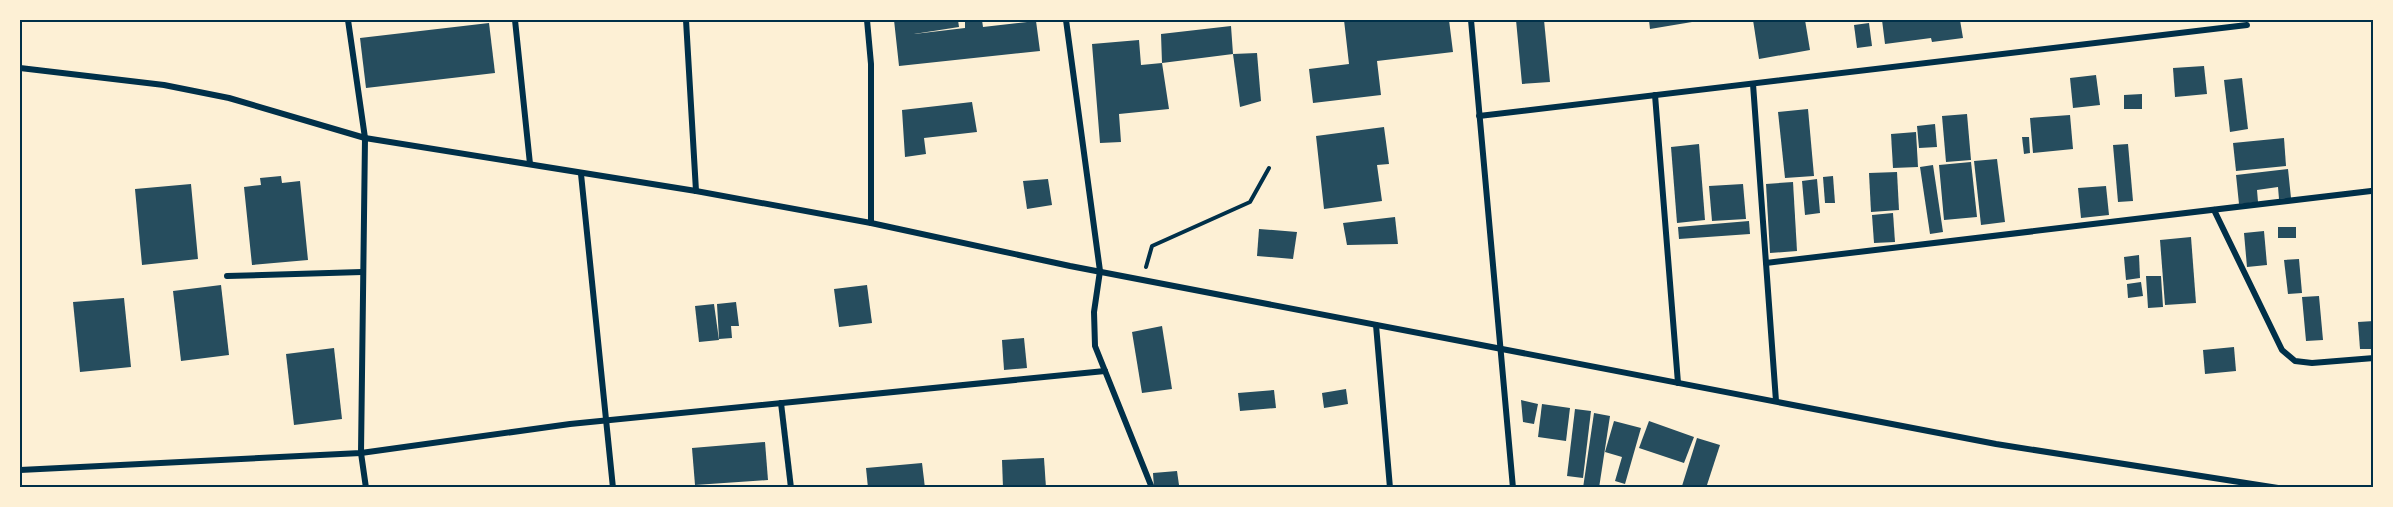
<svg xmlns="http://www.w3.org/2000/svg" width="2393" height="507" font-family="'Alegreya Sans',sans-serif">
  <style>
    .building { fill: #264d5e }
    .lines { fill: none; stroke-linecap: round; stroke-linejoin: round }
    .path { stroke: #003049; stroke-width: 4 }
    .minor { stroke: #003049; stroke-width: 6 }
    .neatline { fill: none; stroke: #003049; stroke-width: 2 }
  </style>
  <rect width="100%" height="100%" fill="#fdf0d5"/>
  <!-- building -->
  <g class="building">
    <polygon points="894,20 958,20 959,27 914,34 965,28 965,20 982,20 983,27 1036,21 1040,51 899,66"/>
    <polygon points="1344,20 1449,20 1453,52 1377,61 1381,95 1313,103 1309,69 1349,64"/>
    <polygon points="1516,20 1544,20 1550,82 1522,84"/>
    <polygon points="1649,20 1698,20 1698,21 1650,29"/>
    <polygon points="1753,20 1805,20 1810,50 1759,59"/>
    <polygon points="1882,20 1960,20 1963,38 1932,42 1931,38 1885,44"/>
    <polygon points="489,23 495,73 366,88 360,38"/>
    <polygon points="1869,23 1872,46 1857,48 1854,25"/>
    <polygon points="1231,26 1233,54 1162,63 1169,109 1119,114 1121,142 1100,143 1092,44 1139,40 1141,65 1162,63 1161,34"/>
    <polygon points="1257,53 1261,101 1240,107 1233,54"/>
    <polygon points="2204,66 2207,94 2175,97 2173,68"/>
    <polygon points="2096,75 2100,105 2073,108 2070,78"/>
    <polygon points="2242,78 2248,129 2230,132 2224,80"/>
    <polygon points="2142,94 2142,109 2124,109 2124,95"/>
    <polygon points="972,102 977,132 924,138 926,154 905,157 902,110"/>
    <polygon points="1808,109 1814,176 1785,178 1778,112"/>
    <polygon points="1967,114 1971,160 1946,162 1942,116"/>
    <polygon points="2070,115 2073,149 2033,153 2030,118"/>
    <polygon points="1935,124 1937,147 1919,148 1917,126"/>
    <polygon points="1384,127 1389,164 1377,165 1382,201 1324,209 1316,136"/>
    <polygon points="1916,132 1918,167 1893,168 1891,134"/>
    <polygon points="2022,137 2029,137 2030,153 2024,154"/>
    <polygon points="2284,138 2286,166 2236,171 2233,143"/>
    <polygon points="1699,144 1705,220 1677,223 1671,147"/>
    <polygon points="2128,144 2133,201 2118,202 2113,145"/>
    <polygon points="1997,159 2005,222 1981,225 1974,161"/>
    <polygon points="1971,162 1977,217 1944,220 1939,165"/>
    <polygon points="1933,165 1943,232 1930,234 1920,167"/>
    <polygon points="2288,169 2291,198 2279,199 2278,187 2257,190 2258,202 2239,204 2236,175"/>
    <polygon points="1897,172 1899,210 1871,212 1869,173"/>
    <polygon points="281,176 282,183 300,181 308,260 252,265 244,187 261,185 260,178"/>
    <polygon points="1833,176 1835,203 1825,203 1823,177"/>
    <polygon points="1048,179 1052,205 1027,209 1023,181"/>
    <polygon points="1817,179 1820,213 1805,215 1802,181"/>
    <polygon points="1793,182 1797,251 1770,253 1766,184"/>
    <polygon points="191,184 198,259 142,265 135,189"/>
    <polygon points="1743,184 1746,219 1712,221 1709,186"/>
    <polygon points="2106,186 2109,215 2081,218 2078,188"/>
    <polygon points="1893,213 1895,242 1874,243 1872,215"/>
    <polygon points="1395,217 1398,244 1347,245 1343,223"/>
    <polygon points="1749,221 1750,234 1679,239 1678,227"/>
    <rect x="2278" y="227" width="18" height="11"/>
    <polygon points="1259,229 1297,232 1293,259 1257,256"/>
    <polygon points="2264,231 2267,265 2247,267 2244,233"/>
    <polygon points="2191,237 2196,303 2165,305 2160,240"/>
    <polygon points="2139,255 2140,278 2126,280 2124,257"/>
    <polygon points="2299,259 2302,293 2288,294 2284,260"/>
    <polygon points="2146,276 2161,276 2163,307 2148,308"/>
    <polygon points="2141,282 2143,296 2128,298 2127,284"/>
    <polygon points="221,285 229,355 181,361 173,291"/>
    <polygon points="867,285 872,323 839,327 834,289"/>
    <polygon points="2319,296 2323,340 2306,341 2302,297"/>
    <polygon points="124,298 131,367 80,372 73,302"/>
    <polygon points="736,302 739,326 731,326 732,338 719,339 717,304"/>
    <polygon points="714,304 719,340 699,342 695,306"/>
    <polygon points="2374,321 2374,349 2360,349 2358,322"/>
    <polygon points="1162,326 1172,389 1142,393 1132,332"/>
    <polygon points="1024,338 1027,368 1004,370 1002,340"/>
    <polygon points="2234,347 2236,371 2205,374 2203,350"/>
    <polygon points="334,348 342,419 294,425 286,354"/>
    <polygon points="1346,389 1348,404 1324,408 1322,393"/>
    <polygon points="1274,390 1276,408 1240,411 1238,393"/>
    <polygon points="1521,400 1538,404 1534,424 1523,422"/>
    <polygon points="1542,404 1570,408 1566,441 1538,437"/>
    <polygon points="1575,409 1591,411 1583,478 1567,476"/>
    <polygon points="1594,413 1610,416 1599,488 1583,488"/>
    <polygon points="1614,421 1641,428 1625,484 1615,481 1622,457 1605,452"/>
    <polygon points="1649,421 1694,437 1684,463 1639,448"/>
    <polygon points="1697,438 1720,445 1706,488 1685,488 1682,486"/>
    <polygon points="765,442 768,480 695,485 692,448"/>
    <polygon points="1044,458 1046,488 1003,488 1002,460"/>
    <polygon points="922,463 925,488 868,488 866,468"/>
    <polygon points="1177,471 1179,485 1154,488 1153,473"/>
  </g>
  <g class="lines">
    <!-- path -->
    <polyline class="path" points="1146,267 1152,246 1250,202 1269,168"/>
    <!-- minor -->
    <g class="minor">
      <polyline points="348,20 365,138 361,453 366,488"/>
      <polyline points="515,20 530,164"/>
      <polyline points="686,20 696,191"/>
      <polyline points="867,20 871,64 871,223"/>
      <polyline points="1066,20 1100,271 1094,312 1095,346 1152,488"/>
      <polyline points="1471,20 1513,488"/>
      <polyline points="20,68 164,85 229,98 365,138 696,191 871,223 1070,266 1996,444 2278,488"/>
      <polyline points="1753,84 1776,401"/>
      <polyline points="1655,95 1678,383"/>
      <polyline points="1479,116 2247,25"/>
      <polyline points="581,174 613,488"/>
      <polyline points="2214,210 2282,350 2295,361 2312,363 2374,358"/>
      <polyline points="1766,263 2371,191"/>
      <polyline points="227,276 362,272"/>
      <polyline points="1376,325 1390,488"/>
      <polyline points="781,403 791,488"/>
      <polyline points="20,470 361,453 570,424 1105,371"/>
    </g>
  </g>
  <!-- border -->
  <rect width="2393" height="507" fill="none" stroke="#fdf0d5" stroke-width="42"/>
  <rect x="21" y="21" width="2351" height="465" class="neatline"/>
</svg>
